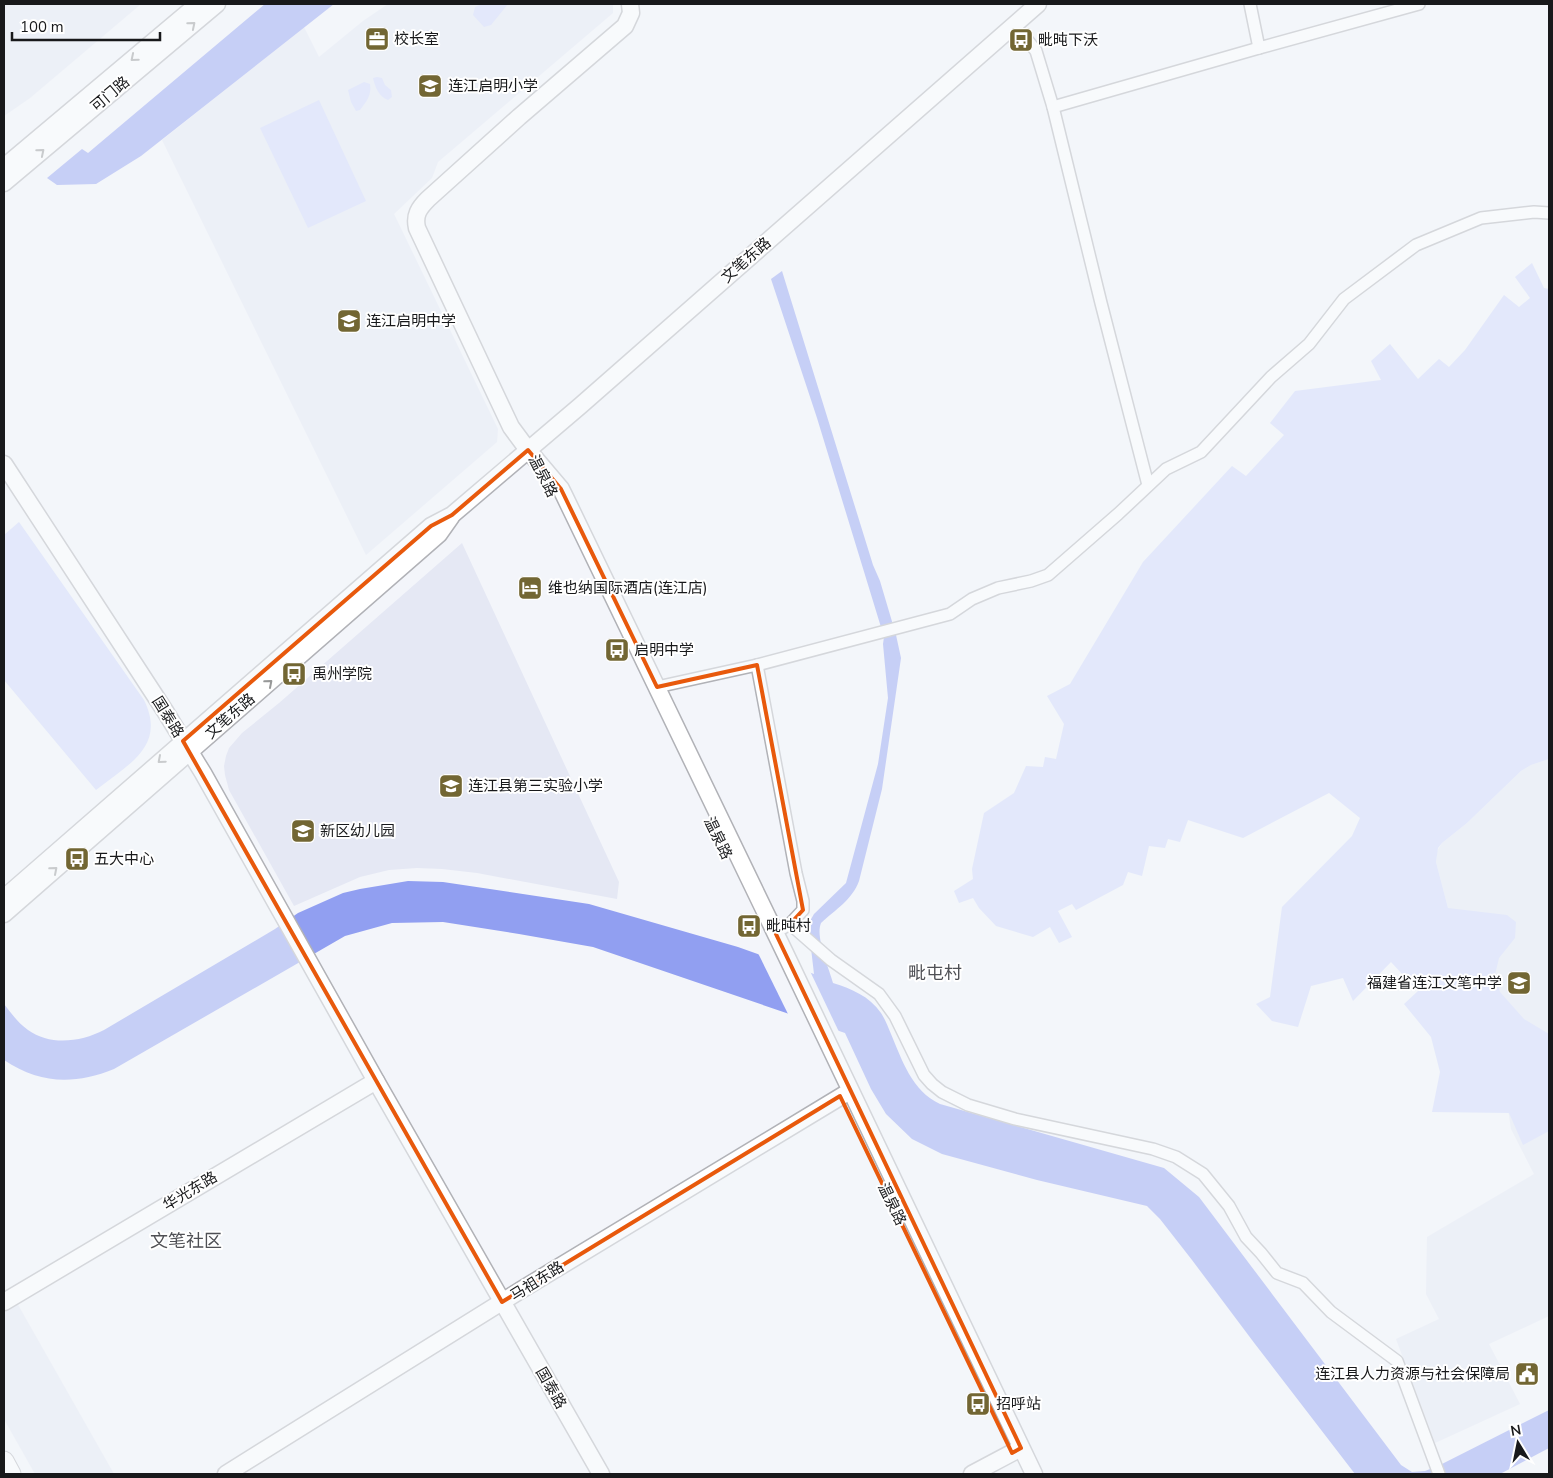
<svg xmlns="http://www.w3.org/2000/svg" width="1553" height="1478" font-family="'Nunito Sans','Noto Sans SC',sans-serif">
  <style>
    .built { fill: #e5e8f4 }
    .green { fill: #d0d8fc }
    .water { fill: #919ff1 }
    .pier { fill: #f3f5fa }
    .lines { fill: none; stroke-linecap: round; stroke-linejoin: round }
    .street-casing { stroke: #b1b2b7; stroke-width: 14 }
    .secondary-casing { stroke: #b1b2b7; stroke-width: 19 }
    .primary-casing { stroke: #b1b2b7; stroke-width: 21 }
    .street { stroke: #fff; stroke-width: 11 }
    .secondary { stroke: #fff; stroke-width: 16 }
    .primary { stroke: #fff; stroke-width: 19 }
    .oneway { stroke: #979898 }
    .marked { fill: none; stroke: #e8590c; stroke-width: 4; stroke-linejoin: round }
    .labels { text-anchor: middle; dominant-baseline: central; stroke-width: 4; stroke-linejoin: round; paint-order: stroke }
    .poi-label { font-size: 15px; fill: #18191b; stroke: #fff; text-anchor: start }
    .street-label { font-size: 15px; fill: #18191b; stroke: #fff }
    .quarter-label { font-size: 18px; fill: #4f5055; stroke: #fff }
  </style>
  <rect width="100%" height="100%" fill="#f3f5fa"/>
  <!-- built -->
  <g class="built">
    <polygon points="4,4 141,4 30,98 4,116"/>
    <polygon points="388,4 613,4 613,13 438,162 432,178 394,214 498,429 497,442 366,555 162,140 304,27 319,57 363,21"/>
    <polygon points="462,543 619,882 617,899 477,873 442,869 417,868 389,870 360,877 294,906 229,790 225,775 224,766 226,756 229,748 242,733 279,703"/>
    <polygon points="1549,759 1549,1316 1489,1344 1520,1404 1435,1443 1396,1339 1439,1319 1426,1294 1427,1237 1534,1174 1511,1129 1492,1001 1448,908 1436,862 1437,851 1442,843 1467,823 1521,771 1531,765"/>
    <polygon points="17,1303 114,1474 35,1474 4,1419 4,1311"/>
  </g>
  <!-- green -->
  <g class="green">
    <polygon points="482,4 508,4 491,25 484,27 473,15 475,7"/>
    <path d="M 428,30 L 433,30 L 435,34 C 434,40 430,42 424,43 L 421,41 L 420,36 L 423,32 Z"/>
    <path d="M 377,77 L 382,78 L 385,85 L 391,90 L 392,97 L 388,100 C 379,97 375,87 373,78 Z"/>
    <path d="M 364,82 L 370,84 C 372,95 366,102 360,110 L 356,111 L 351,102 L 348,90 Z"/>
    <polygon points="319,100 366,201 308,228 260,128"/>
    <polygon points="1532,263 1544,288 1549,289 1549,759 1531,765 1521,771 1467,823 1442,843 1438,848 1436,862 1448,908 1507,915 1516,922 1515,938 1499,958 1495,975 1500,992 1524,1019 1549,1034 1549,1131 1523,1145 1509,1113 1432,1112 1440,1072 1431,1037 1404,1004 1418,991 1391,962 1353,1001 1343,978 1311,986 1298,1027 1272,1021 1256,1004 1270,997 1282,907 1352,836 1360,818 1329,793 1243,838 1188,820 1180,842 1168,839 1165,848 1149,846 1142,876 1128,872 1123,885 1076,910 1072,904 1058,911 1072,937 1059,943 1050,927 1033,937 996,926 979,908 973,898 959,903 954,891 973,879 972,869 984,813 1014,793 1026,766 1043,767 1045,757 1056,759 1064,724 1047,696 1070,684 1143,562 1232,466 1246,476 1284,435 1270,423 1295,391 1381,380 1371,361 1390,344 1418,379 1439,359 1449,367 1465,350 1504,295 1519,307 1530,298 1515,277"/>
    <path d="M 19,522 L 144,700 C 167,747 127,765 96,790 L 4,680 L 4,535 Z"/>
  </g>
  <!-- water -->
  <g class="water">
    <polygon points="265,4 334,4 141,156 96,184 57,185 47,178 82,149 88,153"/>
    <path d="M 782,271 L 873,565 L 880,581 L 896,635 L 901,658 L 882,789 L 859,881 C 852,900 836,909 821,923 C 815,937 829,968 833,983 C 852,989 869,996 881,1013 C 885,1019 888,1027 891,1034 C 902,1060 912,1091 940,1104 L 1164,1168 L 1199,1197 L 1401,1465 L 1412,1472 L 1425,1471 L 1438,1466 L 1549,1410 L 1549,1448 L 1500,1474 L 1355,1474 L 1255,1344 L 1192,1260 L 1160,1219 L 1147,1206 L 1037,1180 L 942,1154 L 912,1139 L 886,1114 L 871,1089 L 845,1033 L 593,947 L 519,934 L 443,922 L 392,923 L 345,936 L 114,1069 C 74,1085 40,1084 4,1060 L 4,1004 C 11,1013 18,1023 28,1030 C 50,1046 81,1042 104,1030 L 275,929 L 298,913 L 343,893 L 360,889 L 408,881 L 443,882 L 589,904 L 738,947 L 814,974 L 809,931 L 810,921 L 814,914 L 846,883 L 878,764 L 888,698 L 883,644 L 884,637 L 817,418 L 771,279 Z"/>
  </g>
  <!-- pier -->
  <polygon class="pier" points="757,951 809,969 840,1034 789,1016"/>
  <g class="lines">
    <defs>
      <g id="street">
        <polyline points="1250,4 1259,48 1419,4"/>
        <polyline points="1025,37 1036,51 1053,107 1101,303 1148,485"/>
        <polyline points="1053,107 1259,48"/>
        <polyline points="757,665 796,873 803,901 803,910 790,924 783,928"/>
        <polyline points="657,687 757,665 950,614 972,599 998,588 1031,581 1048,575 1118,514 1166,469 1201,452 1271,377 1309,344 1344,299 1416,245 1481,218 1534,212 1549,213"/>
        <polyline points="790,924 831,960 879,994 895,1016 924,1075 932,1084 942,1092 968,1105 1015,1119 1153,1149 1176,1157 1203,1174 1229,1206 1246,1237 1261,1253 1277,1273 1303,1283 1331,1312 1397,1361 1439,1474"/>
      </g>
      <g id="secondary">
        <path d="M 630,4 L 631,13 L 625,26 L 519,117 L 428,199 C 419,208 414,215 417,228 L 511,427 L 528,450 L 561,489 L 564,495 L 785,953 L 1034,1474"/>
        <polyline points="4,167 198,4"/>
        <polyline points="4,183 217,4"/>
        <polyline points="4,464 165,711 203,773 376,1081 601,1474"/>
        <polyline points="4,898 431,526 452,515 580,406 1038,4"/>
        <polyline points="4,914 439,534 451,517"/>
        <polyline points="4,1302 376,1081"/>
        <polyline points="226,1474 521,1290 850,1091"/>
        <polyline points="972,1474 1021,1448"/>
      </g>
      <polyline id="primary" points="4,1461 11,1474"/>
    </defs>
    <!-- street casing -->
    <use href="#street" class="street-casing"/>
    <!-- secondary casing -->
    <use href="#secondary" class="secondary-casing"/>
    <!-- primary casing -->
    <use href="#primary" class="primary-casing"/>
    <!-- street -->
    <use href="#street" class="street"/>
    <!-- secondary -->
    <use href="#secondary" class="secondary"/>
    <!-- primary -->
    <use href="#primary" class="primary"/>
  </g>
  <!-- one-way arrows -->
  <defs><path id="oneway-chevron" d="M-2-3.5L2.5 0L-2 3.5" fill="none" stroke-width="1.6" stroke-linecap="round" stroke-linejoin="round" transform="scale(1.25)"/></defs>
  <g class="oneway">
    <use href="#oneway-chevron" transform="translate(192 25) rotate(-40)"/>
    <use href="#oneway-chevron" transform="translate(134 58) rotate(140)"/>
    <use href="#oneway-chevron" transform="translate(41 152) rotate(-40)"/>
    <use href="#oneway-chevron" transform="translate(269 683) rotate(-41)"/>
    <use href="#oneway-chevron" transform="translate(161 760) rotate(139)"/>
    <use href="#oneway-chevron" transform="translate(54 870) rotate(-41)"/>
  </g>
  <!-- marked area -->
  <path d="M0 0H1553V1478H0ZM 528,450 L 561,489 L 657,687 L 757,665 L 803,910 L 790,924 L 775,932 L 1021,1448 L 1012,1453 L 840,1096 L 502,1302 L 183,741 L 431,526 L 452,515 Z" fill="#f3f5fa" fill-opacity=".55" fill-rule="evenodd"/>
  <path class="marked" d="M 528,450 L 561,489 L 657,687 L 757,665 L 803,910 L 790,924 L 775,932 L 1021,1448 L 1012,1453 L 840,1096 L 502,1302 L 183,741 L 431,526 L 452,515 Z"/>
  <!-- icons -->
  <defs>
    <symbol id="office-square" viewBox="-11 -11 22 22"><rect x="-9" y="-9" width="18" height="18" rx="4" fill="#726633" stroke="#fff"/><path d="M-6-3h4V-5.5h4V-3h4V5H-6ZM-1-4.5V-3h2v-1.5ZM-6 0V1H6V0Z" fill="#fff"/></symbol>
    <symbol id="bus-square" viewBox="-11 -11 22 22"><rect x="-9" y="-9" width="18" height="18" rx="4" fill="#726633" stroke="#fff"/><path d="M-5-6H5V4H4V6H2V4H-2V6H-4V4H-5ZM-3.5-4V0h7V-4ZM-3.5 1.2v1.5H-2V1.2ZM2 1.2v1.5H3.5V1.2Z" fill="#fff"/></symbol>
    <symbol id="school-square" viewBox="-11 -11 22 22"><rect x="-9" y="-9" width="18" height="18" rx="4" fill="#726633" stroke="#fff"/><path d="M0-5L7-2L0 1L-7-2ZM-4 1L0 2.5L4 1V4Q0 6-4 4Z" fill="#fff"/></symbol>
    <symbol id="hotel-square" viewBox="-11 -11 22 22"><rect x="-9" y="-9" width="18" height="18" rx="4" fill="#726633" stroke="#fff"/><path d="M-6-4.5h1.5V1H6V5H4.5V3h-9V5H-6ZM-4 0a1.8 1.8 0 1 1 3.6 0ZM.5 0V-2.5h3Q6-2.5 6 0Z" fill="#fff"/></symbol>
    <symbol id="civic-square" viewBox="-11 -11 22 22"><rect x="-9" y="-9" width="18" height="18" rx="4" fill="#726633" stroke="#fff"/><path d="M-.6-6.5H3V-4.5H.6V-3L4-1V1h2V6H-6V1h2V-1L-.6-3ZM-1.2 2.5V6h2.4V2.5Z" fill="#fff"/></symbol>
  </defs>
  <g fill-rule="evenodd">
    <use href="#office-square" x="363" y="25" width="28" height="28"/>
    <use href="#bus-square" x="1007" y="26" width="28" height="28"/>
    <use href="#school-square" x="416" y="72" width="28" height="28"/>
    <use href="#school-square" x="335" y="307" width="28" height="28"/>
    <use href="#hotel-square" x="516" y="574" width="28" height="28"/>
    <use href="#bus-square" x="603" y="636" width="28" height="28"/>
    <use href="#bus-square" x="280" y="660" width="28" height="28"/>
    <use href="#school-square" x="437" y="772" width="28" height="28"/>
    <use href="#school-square" x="289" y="817" width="28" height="28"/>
    <use href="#bus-square" x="63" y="845" width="28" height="28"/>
    <use href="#bus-square" x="735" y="912" width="28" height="28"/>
    <use href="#school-square" x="1505" y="969" width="28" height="28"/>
    <use href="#civic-square" x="1513" y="1360" width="28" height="28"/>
    <use href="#bus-square" x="964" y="1390" width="28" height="28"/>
  </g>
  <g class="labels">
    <!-- poi labels -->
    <g class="poi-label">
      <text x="394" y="39">校长室</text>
      <text x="1038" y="40">毗旽下沃</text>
      <text x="448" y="86">连江启明小学</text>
      <text x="366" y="321">连江启明中学</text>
      <text x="548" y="588">维也纳国际酒店(连江店)</text>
      <text x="634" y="650">启明中学</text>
      <text x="312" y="674">禹州学院</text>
      <text x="468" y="786">连江县第三实验小学</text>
      <text x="320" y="831">新区幼儿园</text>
      <text x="94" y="859">五大中心</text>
      <text x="766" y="926">毗旽村</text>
      <text x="1502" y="983" text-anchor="end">福建省连江文笔中学</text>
      <text x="1510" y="1374" text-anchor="end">连江县人力资源与社会保障局</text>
      <text x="996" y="1404">招呼站</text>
    </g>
    <!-- street labels -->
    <g class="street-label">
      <text transform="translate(110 94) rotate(-40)">可门路</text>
      <text transform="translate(746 260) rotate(-41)">文笔东路</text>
      <text transform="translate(543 476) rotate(63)">温泉路</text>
      <text transform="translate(230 716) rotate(-41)">文笔东路</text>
      <text transform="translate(168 717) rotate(58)">国泰路</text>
      <text transform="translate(718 838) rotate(64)">温泉路</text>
      <text transform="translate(190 1191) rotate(-31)">华光东路</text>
      <text transform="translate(892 1204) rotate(64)">温泉路</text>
      <text transform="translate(537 1281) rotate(-32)">马祖东路</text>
      <text transform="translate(551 1388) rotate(60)">国泰路</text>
    </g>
    <!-- quarter labels -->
    <g class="quarter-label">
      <text x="935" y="973">毗屯村</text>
      <text x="186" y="1241">文笔社区</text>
    </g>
  </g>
  <!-- border -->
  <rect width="1553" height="1478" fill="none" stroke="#18191b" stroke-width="10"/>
  <!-- north arrow -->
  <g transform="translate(1518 1443) rotate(350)" stroke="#ffffff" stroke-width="4" paint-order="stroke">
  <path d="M0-4L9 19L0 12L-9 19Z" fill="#18191b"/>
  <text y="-8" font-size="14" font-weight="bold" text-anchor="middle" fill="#18191b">N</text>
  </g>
  <!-- scale -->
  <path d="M12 32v8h148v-8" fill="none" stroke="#18191b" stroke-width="2.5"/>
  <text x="20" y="32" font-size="15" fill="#18191b" stroke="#ffffff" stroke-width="4" paint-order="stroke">100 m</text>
</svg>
